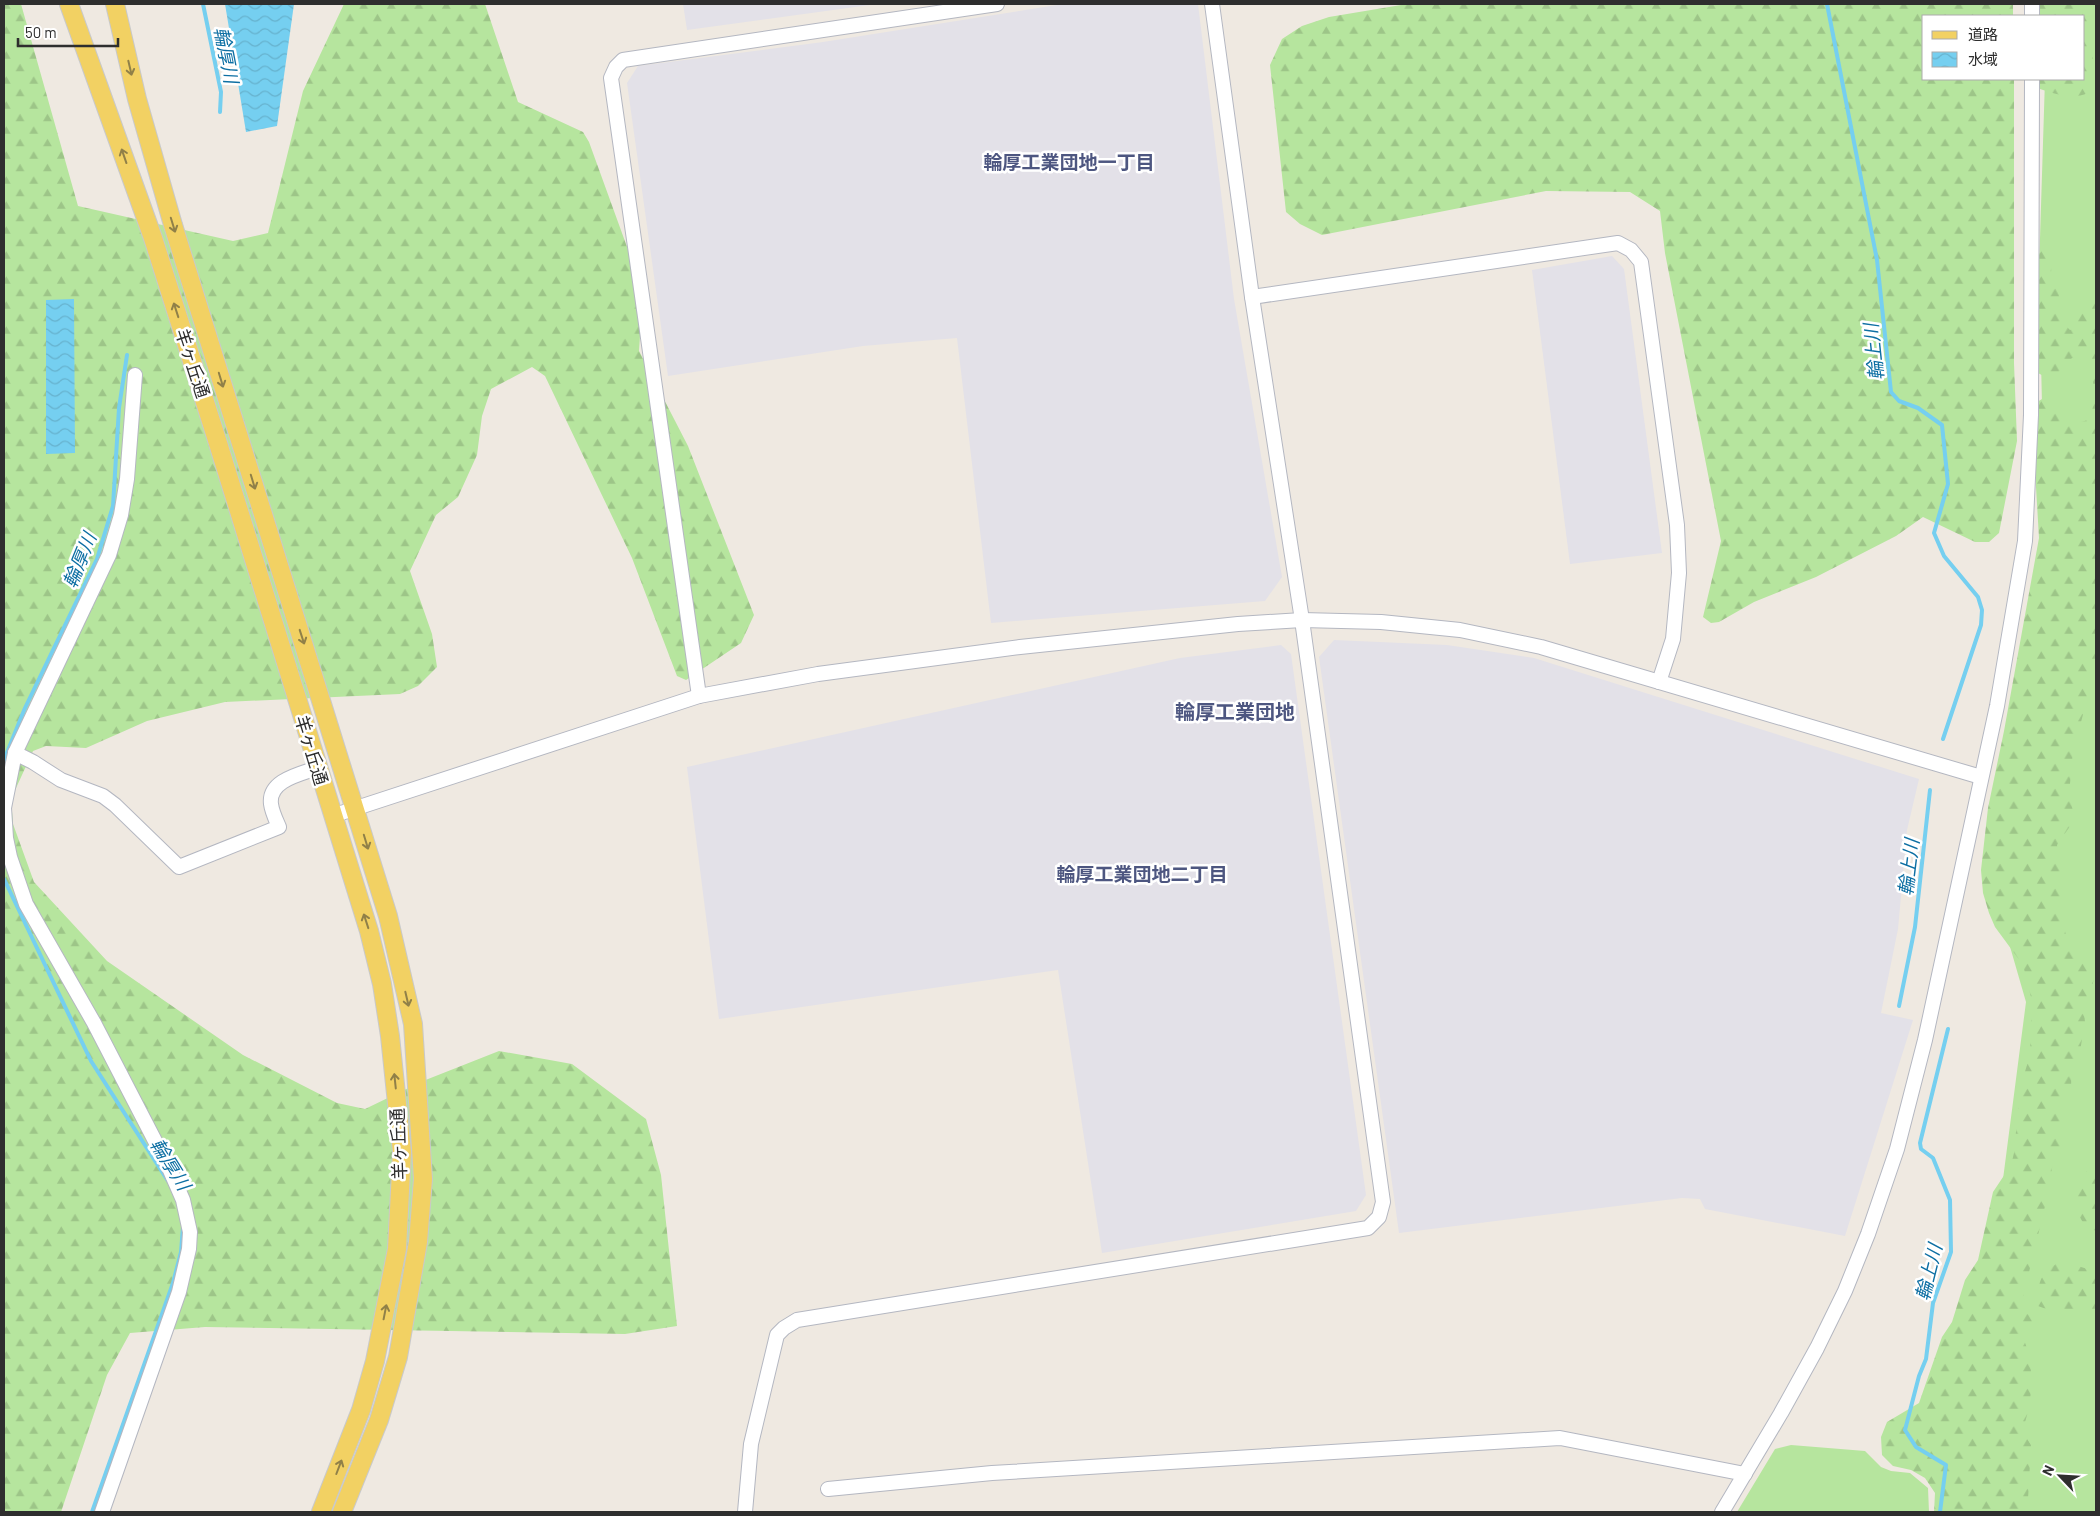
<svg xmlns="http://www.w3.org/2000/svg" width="2100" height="1516" font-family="Barlow,'Noto Sans JP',sans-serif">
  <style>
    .industrial { fill: #e3e1e8 }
    .grass { fill: #b6e59e }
    .forest { fill: url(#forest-firs) }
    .water { fill: url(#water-waves) }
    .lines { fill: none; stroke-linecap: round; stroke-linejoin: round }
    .stream { stroke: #75cff0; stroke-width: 4 }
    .minor-casing { stroke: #b4b7c1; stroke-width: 16 }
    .major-casing { stroke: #c9c9c9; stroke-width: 20 }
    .minor { stroke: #fff; stroke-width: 14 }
    .major { stroke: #f2d163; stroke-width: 18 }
    .oneway { stroke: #908048 }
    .labels { text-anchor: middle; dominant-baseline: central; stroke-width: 5; stroke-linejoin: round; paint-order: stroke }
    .street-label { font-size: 18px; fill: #2e2e2e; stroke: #fff }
    .water-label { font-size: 19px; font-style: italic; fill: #0d6fa3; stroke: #fff }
    .neighbourhood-label { font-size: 19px; font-weight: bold; fill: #4d5680; stroke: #fff }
    .quarter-label { font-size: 20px; font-weight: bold; fill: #4d5680; stroke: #fff }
  </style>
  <defs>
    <pattern id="forest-firs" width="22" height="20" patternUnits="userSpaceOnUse" patternTransform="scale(1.25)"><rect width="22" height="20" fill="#b6e59e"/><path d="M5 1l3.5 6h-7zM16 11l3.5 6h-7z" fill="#9dc588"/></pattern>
    <pattern id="water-waves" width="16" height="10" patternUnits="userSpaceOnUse" patternTransform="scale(1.25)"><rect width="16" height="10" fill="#75cff0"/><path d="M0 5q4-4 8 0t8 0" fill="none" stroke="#66b2ce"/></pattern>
  </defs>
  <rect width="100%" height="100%" fill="#efe9e1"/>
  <!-- industrial -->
  <g class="industrial">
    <polygon points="683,4 877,4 687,30"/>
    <polygon points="1063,4 1198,4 1234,299 1282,577 1265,601 991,623 957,338 863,346 668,376 627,83 638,66 823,42"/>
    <polygon points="1612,256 1624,269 1662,553 1570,564 1532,270"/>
    <polygon points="1334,640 1447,645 1534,658 1919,779 1907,830 1898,929 1881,1013 1913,1020 1845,1236 1705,1209 1700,1199 1682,1198 1399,1233 1319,657"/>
    <polygon points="1281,645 1291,654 1366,1195 1356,1211 1102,1253 1058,970 719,1019 687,767 1180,658"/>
  </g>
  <!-- grass -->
  <g class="grass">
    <polygon points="2046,4 2096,4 2096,1512 2000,1512 1989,1287 2026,1002 1987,867 2045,541 2039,270 2045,79 2084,79 2084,16"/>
    <polygon points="1791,1445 1865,1451 1881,1467 1891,1471 1910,1473 1928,1488 1929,1512 1737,1512 1775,1449"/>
  </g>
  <!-- forest -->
  <g class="forest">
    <polygon points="4,4 21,4 78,206 233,241 268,233 303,91 344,4 485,4 518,102 583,132 589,142 643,291 639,351 688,446 754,615 741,643 686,680 677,676 632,558 545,376 532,367 491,389 482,416 477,455 458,497 436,515 410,571 432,634 437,667 418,686 400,694 225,702 147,721 86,748 46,746 33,751 11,799 13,824 34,882 107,961 243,1055 337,1103 365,1109 423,1081 499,1051 572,1064 646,1119 661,1175 677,1326 625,1334 205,1327 130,1333 107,1375 61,1512 4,1512"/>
    <polygon points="1407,4 2013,4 2013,16 1924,16 1924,79 2014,79 2014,363 2017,441 1999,533 1989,542 1975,542 1923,517 1896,536 1816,577 1754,602 1719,622 1711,623 1703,617 1721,541 1665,253 1660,211 1630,192 1546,191 1322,235 1300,224 1286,212 1270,65 1282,39 1302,26 1329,17"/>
    <path d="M 2038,4 L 2088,4 L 2093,56 L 2088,93 C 2072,100 2055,94 2040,89 L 2036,79 L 2084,79 L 2084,16 L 2040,16 Z"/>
    <path d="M 2046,246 L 2052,255 L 2051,274 L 2059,295 L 2064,324 L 2070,330 L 2075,328 L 2080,312 L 2096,298 L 2096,664 L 2094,663 L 2085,707 L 2073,752 L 2069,794 L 2075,819 L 2057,845 L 2062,878 L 2065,931 L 2070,950 C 2097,968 2100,977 2083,1003 L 2085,1022 L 2080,1051 L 2072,1061 L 2071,1087 L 2061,1115 L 2064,1127 L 2062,1145 L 2053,1161 L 2049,1190 L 2020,1309 L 2039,1322 L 2038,1331 L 2024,1340 C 2035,1367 2033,1403 2022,1431 L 2031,1445 L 2028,1499 L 2030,1512 L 1934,1512 L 1935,1493 L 1925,1478 L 1911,1470 L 1893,1466 L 1882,1455 L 1881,1437 L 1887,1422 L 1919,1403 L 1942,1337 L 1952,1322 L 1965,1280 L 1978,1260 L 1993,1192 L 2011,1165 L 2014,1153 L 2020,1088 L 2030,1055 L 2032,1001 L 2023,965 L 1995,927 L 1989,913 L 1983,893 L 1981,870 L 1988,808 L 2004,731 L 2039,538 L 2034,453 L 2037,402 L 2047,396 L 2056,404 L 2068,426 L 2091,419 C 2093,406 2098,369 2084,361 C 2081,359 2076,359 2072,358 L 2054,377 L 2049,379 L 2038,373 L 2036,328 L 2038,319 L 2036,257 Z"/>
    <path d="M 2096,1163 L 2096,1231 L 2084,1225 C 2082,1220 2078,1215 2077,1210 C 2072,1194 2082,1171 2096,1163 Z"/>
    <path d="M 2061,1261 L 2091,1270 L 2096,1280 L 2096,1310 C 2075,1308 2057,1314 2038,1306 C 2037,1282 2040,1273 2061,1261 Z"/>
  </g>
  <!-- water -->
  <g class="water">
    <polygon points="225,4 294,4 277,126 246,132"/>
    <polygon points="74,299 75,453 46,454 46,300"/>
  </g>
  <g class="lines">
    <!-- stream -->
    <g class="stream">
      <polyline points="203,4 221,92 220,112"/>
      <polyline points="1827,4 1877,260 1891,392 1899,401 1918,408 1942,425 1948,484 1934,533 1944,556 1978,597 1982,610 1981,625 1943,739"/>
      <polyline points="4,760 25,708 97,559 113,506 119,408 127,355"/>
      <polyline points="4,879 91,1061 168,1181"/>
      <polyline points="1899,1006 1915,927 1930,790"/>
      <polyline points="92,1512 173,1283 181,1252 183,1227"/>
      <polyline points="1940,1512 1946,1465 1916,1447 1905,1430 1919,1376 1926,1359 1933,1303 1951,1252 1950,1200 1933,1158 1921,1149 1920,1143 1948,1029"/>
    </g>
    <defs>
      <g id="minor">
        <polyline points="2032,4 2032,16"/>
        <polyline points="1252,297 1618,243 1631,250 1641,262 1677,525 1679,573 1673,639 1659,682"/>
        <polyline points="699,696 611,78 616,67 623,60 997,4"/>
        <path d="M 15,753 L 33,762 L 61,780 L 103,796 L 115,805 L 179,867 L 279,827 C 276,820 272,812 271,804 C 268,780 301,774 317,768"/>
        <polyline points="332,816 699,696 818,674 1020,647 1238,624 1302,620 1381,622 1460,630 1541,647 1981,777"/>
        <polyline points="828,1489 992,1473 1560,1438 1745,1474"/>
        <polyline points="102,1512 179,1292 189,1249 190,1232 183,1200 169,1168 94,1023 26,904 10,857 6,838 4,808 15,753 109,555 121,515 127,479 135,375"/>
        <polyline points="745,1512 751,1444 777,1335 784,1328 797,1320 1368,1228 1379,1217 1383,1202 1302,620 1252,297 1212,4"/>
        <polyline points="1722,1512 1781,1413 1817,1348 1845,1291 1868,1234 1897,1149 1925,1040 1997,706 2025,541 2031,415 2032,79"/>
      </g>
      <g id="major">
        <polyline points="69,4 153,238 217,440 369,931 382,984 390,1036 402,1152 397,1249 375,1361 361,1410 321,1512"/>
        <polyline points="115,4 137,99 173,225 388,916 413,1024 423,1179 418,1242 398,1357 379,1420 342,1512"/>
      </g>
    </defs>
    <!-- minor casing -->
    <use href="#minor" class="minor-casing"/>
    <!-- major casing -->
    <use href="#major" class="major-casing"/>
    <!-- minor -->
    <use href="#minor" class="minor"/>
    <!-- major -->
    <use href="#major" class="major"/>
  </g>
  <!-- one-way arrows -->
  <defs><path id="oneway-shaft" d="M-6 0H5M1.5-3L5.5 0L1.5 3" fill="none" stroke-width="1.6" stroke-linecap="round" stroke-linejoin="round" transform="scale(1.25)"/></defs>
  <g class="oneway">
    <use href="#oneway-shaft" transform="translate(130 68) rotate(77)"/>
    <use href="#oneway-shaft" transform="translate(124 156) rotate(-109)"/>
    <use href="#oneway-shaft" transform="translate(173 225) rotate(73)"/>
    <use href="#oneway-shaft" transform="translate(176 310) rotate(-108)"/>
    <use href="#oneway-shaft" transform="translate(221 380) rotate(73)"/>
    <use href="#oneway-shaft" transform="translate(253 482) rotate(73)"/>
    <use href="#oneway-shaft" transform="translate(302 637) rotate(72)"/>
    <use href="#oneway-shaft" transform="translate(366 842) rotate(73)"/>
    <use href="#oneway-shaft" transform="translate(366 921) rotate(-108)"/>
    <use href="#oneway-shaft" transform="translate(407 999) rotate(77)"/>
    <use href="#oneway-shaft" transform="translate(395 1081) rotate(-96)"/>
    <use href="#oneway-shaft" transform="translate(385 1312) rotate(-79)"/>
    <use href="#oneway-shaft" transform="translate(339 1467) rotate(-69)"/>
  </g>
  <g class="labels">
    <!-- street labels -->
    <g class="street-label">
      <text transform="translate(193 363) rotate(72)">羊ヶ丘通</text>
      <text transform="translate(312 750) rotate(73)">羊ヶ丘通</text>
      <text transform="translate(398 1144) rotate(-92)">羊ヶ丘通</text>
    </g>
    <!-- water labels -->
    <g class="water-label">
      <text transform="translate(227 55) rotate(79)">輪厚川</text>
      <text transform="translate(1873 352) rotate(-96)">輪上川</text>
      <text transform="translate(79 560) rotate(-68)">輪厚川</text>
      <text transform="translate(1908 867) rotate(-83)">輪上川</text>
      <text transform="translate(171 1164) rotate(58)">輪厚川</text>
      <text transform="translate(1928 1272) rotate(-76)">輪上川</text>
    </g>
    <!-- neighbourhood labels -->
    <g class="neighbourhood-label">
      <text x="1069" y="161">輪厚工業団地一丁目</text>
      <text x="1142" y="873">輪厚工業団地二丁目</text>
    </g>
    <!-- quarter labels -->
    <g class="quarter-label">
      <text x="1235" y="711">輪厚工業団地</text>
    </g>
  </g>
  <!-- border -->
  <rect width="2100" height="1516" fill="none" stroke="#2e2e2e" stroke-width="10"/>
  <!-- legend -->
  <rect x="1922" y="15" width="162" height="65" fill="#ffffff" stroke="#ababab"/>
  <rect x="1932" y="31" width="25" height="8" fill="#f2d163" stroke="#ababab"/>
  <text x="1968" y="40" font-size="15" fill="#2e2e2e">道路</text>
  <rect x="1932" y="52" width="25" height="15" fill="url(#water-waves)" stroke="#ababab"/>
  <text x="1968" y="65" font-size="15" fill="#2e2e2e">水域</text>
  <!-- north arrow -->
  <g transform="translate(2060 1476) rotate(295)" stroke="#ffffff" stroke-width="4" paint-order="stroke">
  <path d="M0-4L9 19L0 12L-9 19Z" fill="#2e2e2e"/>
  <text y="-8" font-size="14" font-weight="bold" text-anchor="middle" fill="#2e2e2e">N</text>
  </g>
  <!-- scale -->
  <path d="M18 38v8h100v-8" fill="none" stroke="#2e2e2e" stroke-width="2.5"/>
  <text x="25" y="38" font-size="15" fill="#2e2e2e" stroke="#ffffff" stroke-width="4" paint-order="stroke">50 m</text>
</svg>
